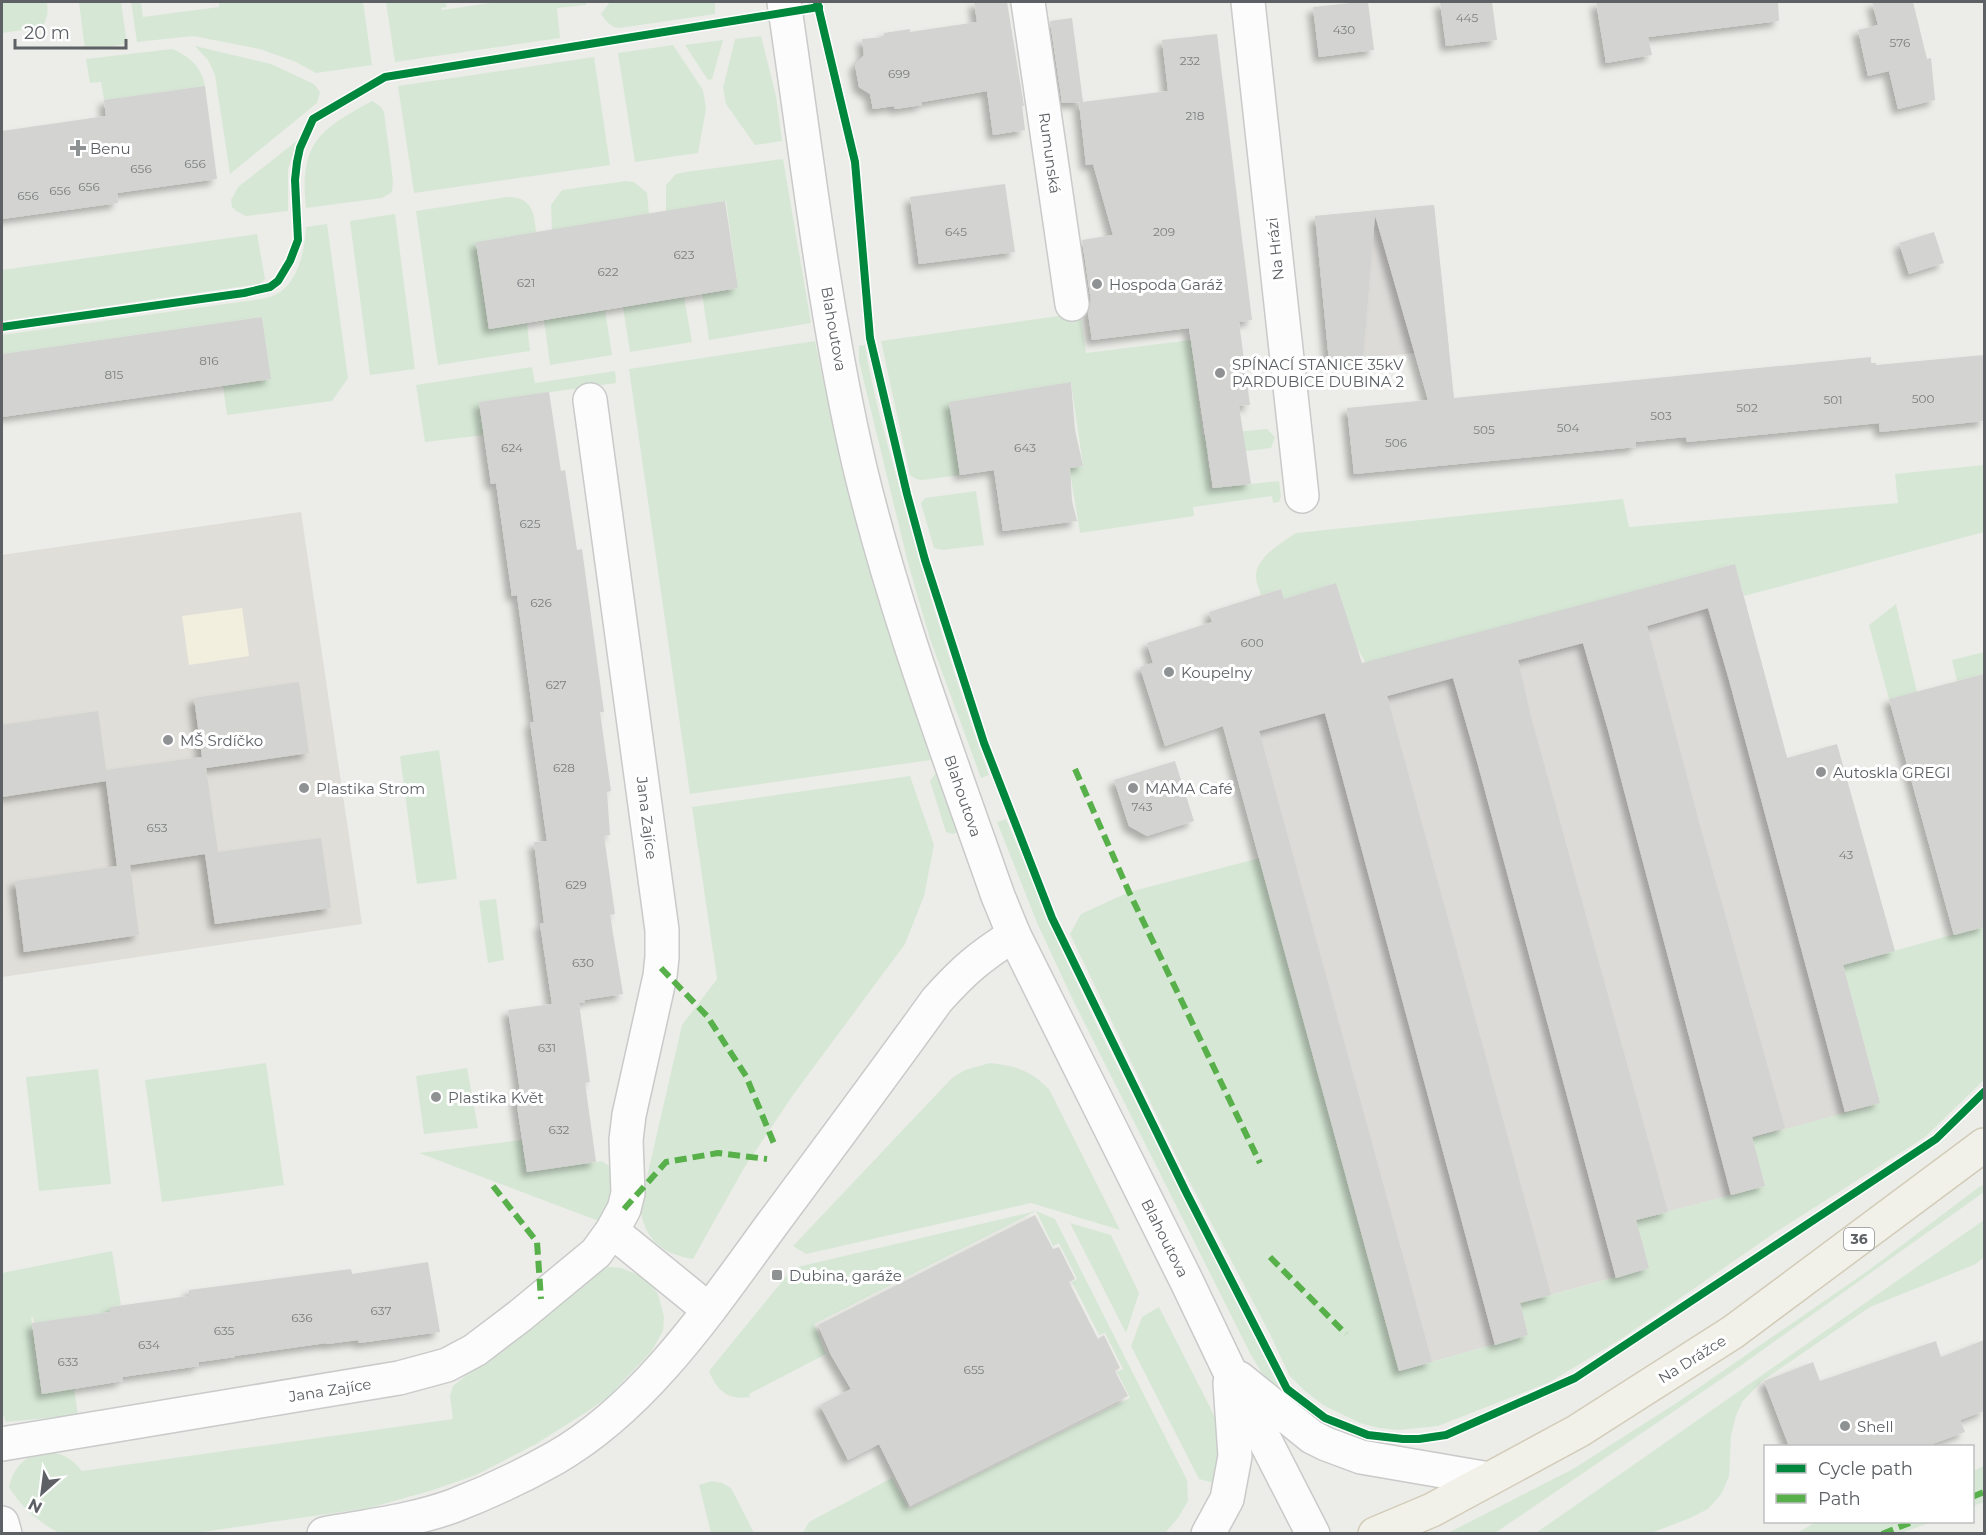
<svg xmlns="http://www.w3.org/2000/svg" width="1986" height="1535" font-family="Montserrat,sans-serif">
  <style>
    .industrial { fill: #dcdbd8 }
    .education { fill: #dfded8 }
    .green { fill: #d6e8d5 }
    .sand { fill: #f3efdf }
    .building { fill: #d3d3d1; filter: url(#shadow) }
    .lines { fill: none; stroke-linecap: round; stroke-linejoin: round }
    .minor-casing { stroke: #c9cac9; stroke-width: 36 }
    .major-casing { stroke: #d2ccb8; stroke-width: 36 }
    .minor { stroke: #fcfcfc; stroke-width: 33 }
    .major { stroke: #f2f1e9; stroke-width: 33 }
    .quiet { stroke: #58b04a; stroke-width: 6; stroke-dasharray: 12 6; stroke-linecap: butt }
    .cycleway-casing { stroke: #fff; stroke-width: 11 }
    .cycleway { stroke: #00873e; stroke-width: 8 }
    .poi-dot { fill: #8f9293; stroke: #fff; stroke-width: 2 }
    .labels { text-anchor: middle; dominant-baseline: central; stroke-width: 6; stroke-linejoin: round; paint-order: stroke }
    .number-label { font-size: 12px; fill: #7c7f81 }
    .shield { fill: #fff; stroke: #8e9093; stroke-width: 1.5 }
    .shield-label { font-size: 14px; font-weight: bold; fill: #5d6165 }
    .poi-label { font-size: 15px; fill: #5d6165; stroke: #fff; text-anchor: start }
    .street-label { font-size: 15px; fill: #5d6165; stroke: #fff }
  </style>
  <defs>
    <filter id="shadow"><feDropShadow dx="-5.5" dy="5.5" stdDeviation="3" flood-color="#0004"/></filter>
  </defs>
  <rect width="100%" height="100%" fill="#ecece8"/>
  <!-- industrial -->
  <g class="industrial">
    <polygon points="1434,205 1449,350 1330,361 1315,216"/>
    <polygon points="1735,564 1880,1103 1765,1186 1637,1220 1649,1268 1520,1303 1528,1335 1399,1371 1219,703"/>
  </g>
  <!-- education -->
  <polygon class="education" points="301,512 362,924 2,977 2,555"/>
  <!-- green -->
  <g class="green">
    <path d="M 2,2 L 47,2 C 48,12 48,18 42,27 L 2,33 Z"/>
    <polygon points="79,2 121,2 127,44 85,50"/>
    <polygon points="131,2 141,2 143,17 219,7 219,2 363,2 372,65 316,73 296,62 260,49 193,36 137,42"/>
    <polygon points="386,2 446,2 447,7 441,8 442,10 497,2 586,2 586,5 557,8 560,38 395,62"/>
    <path d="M 610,2 L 715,2 L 715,14 L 619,28 C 610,27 606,21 601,14 Z"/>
    <polygon points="761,36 776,96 782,141 755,145 726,104 723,88 735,39"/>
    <polygon points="723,40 712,79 708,80 685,45"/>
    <polygon points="673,45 703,90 706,109 698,153 635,162 618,53"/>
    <polygon points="195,46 271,64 314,84 320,92 317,103 230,174 215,75 208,60"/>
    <path d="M 172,49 C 189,56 202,67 205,86 L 104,100 L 101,82 L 90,83 L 86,59 Z"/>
    <polygon points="594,57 610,165 414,193 398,86"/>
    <path d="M 372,101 L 381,107 L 384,112 L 393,181 L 392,192 L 382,198 L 306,208 C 299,143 319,130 372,101 Z"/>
    <polygon points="298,140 288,169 288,211 246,216 236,211 232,207 231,200 238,187"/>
    <polygon points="783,159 811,323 709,340 702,294 738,288 726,201 666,211 666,185 676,174 686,172"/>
    <polygon points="626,181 634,182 647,193 649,214 552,230 551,205 562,190"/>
    <path d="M 507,197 C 532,197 534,212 536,232 L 476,242 L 489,329 L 527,323 L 530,351 L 438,365 L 416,211 Z"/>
    <polygon points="395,214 415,369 370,375 350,221"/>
    <path d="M 327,224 L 348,378 L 332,401 L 227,415 L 223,386 L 271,379 L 262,317 L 2,354 L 2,335 L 261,299 C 265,298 270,297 275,295 C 298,284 305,250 306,227 Z"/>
    <polygon points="257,234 265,279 260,284 2,321 2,270"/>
    <polygon points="684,297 692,342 630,352 623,307"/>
    <polygon points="605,310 612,355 550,365 544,320"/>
    <polygon points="1080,313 1086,353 1191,340 1203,435 1267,429 1275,437 1271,448 1207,456 1212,488 1279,481 1281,496 1279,502 1273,503 1272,496 1193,507 1194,516 1080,533 1071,478 1066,468 1083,466 1071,382 950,402 960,475 922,480 916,479 910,475 881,341"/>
    <path d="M 815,341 C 843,484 884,623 931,760 L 690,794 L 629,369 Z"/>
    <path d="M 865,345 C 872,390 885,435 897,479 C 924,579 954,677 989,775 L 981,778 L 930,639 L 908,563 L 859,361 L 859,346 Z"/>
    <polygon points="532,367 535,383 615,371 616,383 479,402 484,435 425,442 416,385"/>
    <path d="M 1984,465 L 1984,532 L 1744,596 L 1734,564 L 1366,663 L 1355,645 L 1336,583 L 1284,599 L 1281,589 L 1261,595 C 1259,589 1256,582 1256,576 C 1256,557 1283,542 1296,533 L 1623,499 L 1629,527 L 1898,503 L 1895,474 Z"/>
    <polygon points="976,491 984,545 942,550 934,548 921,503 925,498"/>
    <polygon points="1896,604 1917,692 1889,699 1869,625"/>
    <polygon points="1984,652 1984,674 1957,681 1952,660"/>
    <polygon points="439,750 457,879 417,884 400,756"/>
    <polygon points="936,773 958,832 953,834 946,832 930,781"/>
    <path d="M 910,776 L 934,845 L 924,896 L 905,944 L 793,1095 L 744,1168 L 693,1259 C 662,1254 644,1239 640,1207 L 682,1025 L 717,979 L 692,807 Z"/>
    <polygon points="1006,819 1058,943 1099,1030 1278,1385 1277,1390 1262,1373 1251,1355 1072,998 1038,925 997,822"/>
    <polygon points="1260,858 1399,1371 1528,1335 1520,1303 1649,1268 1636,1220 1765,1186 1752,1138 1880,1103 1843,965 1984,926 1984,1080 1925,1137 1773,1234 1621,1339 1550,1382 1438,1426 1399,1430 1379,1428 1360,1423 1323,1405 1304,1390 1289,1375 1270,1334 1178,1160 1070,934 1081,914 1129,892"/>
    <polygon points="496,899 504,960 488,963 479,901"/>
    <polygon points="266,1063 284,1185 162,1202 145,1080"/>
    <path d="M 990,1063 C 1017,1066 1029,1070 1049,1089 L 1120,1230 L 1031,1203 L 806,1254 L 793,1246 L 952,1078 L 965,1070 Z"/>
    <polygon points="467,1068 478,1128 424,1134 416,1076"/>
    <polygon points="98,1069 111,1184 39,1191 26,1077"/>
    <polygon points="522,1140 527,1171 602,1161 612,1168 616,1178 604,1223 419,1153"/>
    <polygon points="1984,1185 1984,1192 1736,1369 1495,1533 1448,1533 1573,1469 1678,1402 1869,1270 1979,1187"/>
    <path d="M 1036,1211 L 814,1324 L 826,1354 L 749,1394 L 750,1397 C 729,1401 716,1390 709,1371 L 793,1268 L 1036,1211 L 1055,1219 L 1187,1480 L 1188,1501 L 1178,1518 L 1164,1534 L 803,1533 L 809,1522 L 892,1478 L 909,1509 L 1130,1398 L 1117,1372 L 1123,1369 L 1105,1333 L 1099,1335 L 1072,1282 L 1077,1279 L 1059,1243 L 1053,1246 Z"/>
    <polygon points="1984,1220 1984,1257 1976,1264 1870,1307 1762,1381 1742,1402 1736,1416 1731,1435 1729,1476 1722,1493 1708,1509 1690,1518 1651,1533 1536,1533"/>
    <polygon points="1070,1223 1111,1235 1139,1293 1126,1333"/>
    <polygon points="112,1251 121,1305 110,1307 110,1312 34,1323 33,1317 31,1317 42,1393 74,1388 78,1415 6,1422 2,1412 2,1273"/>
    <path d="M 611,1267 L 621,1268 L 641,1276 L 649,1282 L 658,1294 L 664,1317 L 663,1331 L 651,1352 L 608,1397 L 588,1411 L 536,1444 L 476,1475 L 433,1490 L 369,1508 L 195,1533 L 59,1533 C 37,1521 22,1508 9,1487 C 17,1449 59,1440 82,1471 L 453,1419 L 450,1396 L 453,1386 L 602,1268 Z"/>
    <polygon points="1159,1307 1216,1419 1226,1458 1221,1485 1199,1479 1131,1346 1142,1317"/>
    <polygon points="1984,1466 1984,1502 1973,1506 1973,1471"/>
    <polygon points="712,1481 722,1483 731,1488 754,1533 711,1533 699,1485"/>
    <polygon points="1816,1522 1932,1522 1901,1533 1797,1533"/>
  </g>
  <!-- sand -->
  <polygon class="sand" points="242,608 249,656 189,665 182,616"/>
  <!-- building -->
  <g class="building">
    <polygon points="974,2 1007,2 1024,106 1022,106 1025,130 993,135 987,91 922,102 922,105 895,109 894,106 873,109 870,94 859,87 855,65 864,55 862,39 884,37 884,33 910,29 910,32 977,22"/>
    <polygon points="1360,2 1368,2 1374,50 1319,57 1313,7"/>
    <polygon points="1440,2 1492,2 1497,40 1446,46"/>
    <polygon points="1596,2 1778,2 1779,21 1648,37 1652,55 1606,63"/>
    <polygon points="1872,2 1913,2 1927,59 1931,58 1935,100 1898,109 1889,71 1868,76 1858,30 1878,25"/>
    <polygon points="1072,18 1083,102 1168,91 1162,40 1217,34 1252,320 1239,322 1250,405 1239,406 1251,484 1213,488 1189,328 1092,340 1088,313 1091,301 1082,240 1113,235 1093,164 1086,165 1079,102 1062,103 1050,21"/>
    <polygon points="205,86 217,179 117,193 118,203 2,219 2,131 106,116 104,100"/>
    <polygon points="1005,184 1015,252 919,264 910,197"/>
    <polygon points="725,201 738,288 489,329 476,242"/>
    <polygon points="1434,205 1454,398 1871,357 1871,363 1876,363 1876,365 1984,355 1984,421 1880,432 1879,423 1687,442 1686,437 1636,442 1636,447 1354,474 1347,408 1428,400 1375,215 1363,358 1329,361 1315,216"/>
    <polygon points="1934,232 1944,263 1909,274 1899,243"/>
    <polygon points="262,317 271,379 2,417 2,354"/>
    <polygon points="1071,382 1075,430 1083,466 1070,468 1072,501 1077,521 1003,531 994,470 960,475 949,402"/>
    <polygon points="549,392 561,471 565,470 577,550 582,549 604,712 600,712 611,791 607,792 610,835 604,836 615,914 610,915 623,994 584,1000 585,1002 579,1003 590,1082 585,1083 596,1162 527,1172 515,1092 520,1091 508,1010 552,1004 540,924 544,923 534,842 547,841 530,722 534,722 517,595 512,596 496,483 491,484 479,402"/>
    <polygon points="1735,564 1787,758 1837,744 1895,951 1843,965 1880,1103 1845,1112 1729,680 1708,608 1647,626 1699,822 1785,1128 1752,1137 1765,1186 1731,1195 1608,730 1583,643 1518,660 1531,717 1668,1212 1636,1220 1649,1268 1616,1278 1478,765 1453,678 1387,696 1551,1295 1520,1303 1528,1335 1495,1345 1325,713 1259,731 1432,1362 1399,1371 1223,726 1165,746 1140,667 1153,663 1147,643 1212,622 1209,612 1281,589 1284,599 1336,583 1362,663"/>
    <polygon points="1984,674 1984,927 1954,935 1889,699"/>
    <polygon points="299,682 309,753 206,768 218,852 321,838 331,908 215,924 205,854 130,865 139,935 24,952 15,881 117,866 106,781 2,797 2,725 98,711 106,770 202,757 194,698"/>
    <polygon points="1175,761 1194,821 1147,836 1129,826 1114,780"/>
    <polygon points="1035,1215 1053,1249 1059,1247 1075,1279 1069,1282 1098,1339 1104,1335 1120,1368 1115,1371 1128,1396 910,1506 879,1444 848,1460 820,1405 851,1389 831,1355 818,1325"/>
    <polygon points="428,1262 440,1332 359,1343 358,1340 327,1344 326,1343 234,1356 235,1357 199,1362 199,1366 122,1377 123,1381 42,1394 32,1323 110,1312 110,1307 189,1296 189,1290 351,1269 352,1274"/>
    <polygon points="1984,1340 1984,1411 1960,1420 1965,1432 1927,1446 1789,1446 1764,1381 1813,1362 1820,1381 1936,1341 1941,1357"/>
  </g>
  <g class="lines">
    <defs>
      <g id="minor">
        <path d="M 784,2 C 807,156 824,312 859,464 C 894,611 948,753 998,896 L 1014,935 L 1187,1282 L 1229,1370 L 1313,1534"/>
        <polyline points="1028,2 1072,304"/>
        <polyline points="1248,2 1302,496"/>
        <polyline points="612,1231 709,1310"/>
        <polyline points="1239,1378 1312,1437 1326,1444 1361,1457 1489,1479"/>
        <polyline points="2,1444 399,1378 447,1365 475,1350 521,1315 596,1253 612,1231 624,1209 628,1193 626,1140 629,1115 660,976 662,957 662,930 590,400"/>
        <polyline points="2,1523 5,1534"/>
        <path d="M 324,1534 C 367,1526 412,1521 453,1506 C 487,1493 523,1476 555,1458 C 647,1405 712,1306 773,1223 C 828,1149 883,1075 937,1000 C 963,971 980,956 1014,935"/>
        <polyline points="1208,1534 1227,1499 1235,1456 1230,1383"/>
      </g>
      <polyline id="major" points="1375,1534 1432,1510 1578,1431 1733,1332 1984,1145"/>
    </defs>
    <!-- minor casing -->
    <use href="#minor" class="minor-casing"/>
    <!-- major casing -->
    <use href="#major" class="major-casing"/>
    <!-- minor -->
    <use href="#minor" class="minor"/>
    <!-- major -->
    <use href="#major" class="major"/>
    <!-- quiet -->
    <g class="quiet">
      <polyline points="1075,769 1129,892 1260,1163"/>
      <polyline points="661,968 707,1016 746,1076 775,1146"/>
      <polyline points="493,1186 537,1242 541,1299"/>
      <polyline points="624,1209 666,1162 718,1153 767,1159"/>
      <polyline points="1270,1257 1346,1334"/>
      <polyline points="1972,1497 1984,1492"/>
      <polyline points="1882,1534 1912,1522"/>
    </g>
    <defs>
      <g id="cycleway">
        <polyline points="817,2 855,162 870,338 907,494 925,560 984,743 1052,918 1186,1192 1287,1389 1325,1418 1368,1435 1403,1439 1419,1439 1446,1435 1575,1378 1936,1139 1984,1092"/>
        <polyline points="2,327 244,293 270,287 278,281 290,261 298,240 295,180 297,162 300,148 313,119 385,77 819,7"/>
      </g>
    </defs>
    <!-- cycleway casing -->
    <use href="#cycleway" class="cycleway-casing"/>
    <!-- cycleway -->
    <use href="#cycleway" class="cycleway"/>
  </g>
  <!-- markers -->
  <g class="poi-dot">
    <path d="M75 139h6v6h6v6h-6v6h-6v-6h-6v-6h6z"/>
    <circle cx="1097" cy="284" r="6"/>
    <circle cx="1220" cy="373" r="6"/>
    <circle cx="1169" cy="672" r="6"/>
    <circle cx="168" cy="740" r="6"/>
    <circle cx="1821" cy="772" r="6"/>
    <circle cx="304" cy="788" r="6"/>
    <circle cx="1133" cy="788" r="6"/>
    <circle cx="436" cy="1097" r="6"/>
    <rect x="771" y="1269" width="12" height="12" rx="3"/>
    <circle cx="1845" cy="1426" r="6"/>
  </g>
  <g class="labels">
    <!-- number labels -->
    <g class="number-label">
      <text x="1467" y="17">445</text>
      <text x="1344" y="29">430</text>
      <text x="1900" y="42">576</text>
      <text x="1190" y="60">232</text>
      <text x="899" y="73">699</text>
      <text x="1195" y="115">218</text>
      <text x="195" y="163">656</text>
      <text x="141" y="168">656</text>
      <text x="89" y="186">656</text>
      <text x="60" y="190">656</text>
      <text x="28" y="195">656</text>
      <text x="956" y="231">645</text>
      <text x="1164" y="231">209</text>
      <text x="684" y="254">623</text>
      <text x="608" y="271">622</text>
      <text x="526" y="282">621</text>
      <text x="209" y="360">816</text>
      <text x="114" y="374">815</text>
      <text x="1923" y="398">500</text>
      <text x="1833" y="399">501</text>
      <text x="1747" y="407">502</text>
      <text x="1661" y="415">503</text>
      <text x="1568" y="427">504</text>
      <text x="1484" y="429">505</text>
      <text x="1396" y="442">506</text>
      <text x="512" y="447">624</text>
      <text x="1025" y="447">643</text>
      <text x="530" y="523">625</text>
      <text x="541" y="602">626</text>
      <text x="1252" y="642">600</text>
      <text x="556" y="684">627</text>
      <text x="564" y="767">628</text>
      <text x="1142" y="806">743</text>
      <text x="157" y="827">653</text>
      <text x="1846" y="854">43</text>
      <text x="576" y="884">629</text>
      <text x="583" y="962">630</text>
      <text x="547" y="1047">631</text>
      <text x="559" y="1129">632</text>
      <text x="381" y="1310">637</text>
      <text x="302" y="1317">636</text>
      <text x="224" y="1330">635</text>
      <text x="149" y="1344">634</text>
      <text x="68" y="1361">633</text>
      <text x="974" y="1369">655</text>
    </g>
    <!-- shield labels -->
    <rect class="shield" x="1844" y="1228" width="30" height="22" rx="4.5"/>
    <g class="shield-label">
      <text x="1859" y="1239">36</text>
    </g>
    <!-- poi labels -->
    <g class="poi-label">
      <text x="90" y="148">Benu</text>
      <text x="1109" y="284">Hospoda Garáž</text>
      <text x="1232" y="364">SPÍNACÍ STANICE 35kV<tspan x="1232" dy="17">PARDUBICE DUBINA 2</tspan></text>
      <text x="1181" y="672">Koupelny</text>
      <text x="180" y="740">MŠ Srdíčko</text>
      <text x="1833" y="772">Autoskla GREGI</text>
      <text x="316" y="788">Plastika Strom</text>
      <text x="1145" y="788">MAMA Café</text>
      <text x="448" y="1097">Plastika Květ</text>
      <text x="789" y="1275">Dubina, garáže</text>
      <text x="1857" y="1426">Shell</text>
    </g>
    <!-- street labels -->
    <g class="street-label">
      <text transform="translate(1050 153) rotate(82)">Rumunská</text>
      <text transform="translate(1275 249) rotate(-96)">Na Hrázi</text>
      <text transform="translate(834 329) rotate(80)">Blahoutova</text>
      <text transform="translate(963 796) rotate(71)">Blahoutova</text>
      <text transform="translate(647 818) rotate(83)">Jana Zajíce</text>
      <text transform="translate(1165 1238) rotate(63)">Blahoutova</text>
      <text transform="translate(1692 1359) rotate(-32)">Na Drážce</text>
      <text transform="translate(330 1390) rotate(-9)">Jana Zajíce</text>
    </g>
  </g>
  <!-- border -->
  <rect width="1986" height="1535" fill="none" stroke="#5d6165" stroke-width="6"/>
  <!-- legend -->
  <rect x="1764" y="1445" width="210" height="78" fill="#ffffff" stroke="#bec0c1" stroke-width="1.5"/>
  <rect x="1776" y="1464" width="30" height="9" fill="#00873e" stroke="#bec0c1" stroke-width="1.5"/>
  <text x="1818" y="1475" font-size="18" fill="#5d6165">Cycle path</text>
  <rect x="1776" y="1494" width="30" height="9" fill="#58b04a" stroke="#bec0c1" stroke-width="1.5"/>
  <text x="1818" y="1505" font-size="18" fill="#5d6165">Path</text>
  <!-- north arrow -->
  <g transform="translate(42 1493) rotate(208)" stroke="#ffffff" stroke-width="4.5" paint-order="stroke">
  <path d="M0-4.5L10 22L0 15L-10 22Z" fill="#5d6165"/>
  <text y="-9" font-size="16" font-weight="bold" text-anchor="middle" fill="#5d6165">N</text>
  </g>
  <!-- scale -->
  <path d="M15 39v9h111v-9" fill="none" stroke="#5d6165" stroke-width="3"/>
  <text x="24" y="39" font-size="18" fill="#5d6165" stroke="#ffffff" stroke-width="4.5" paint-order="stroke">20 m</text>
</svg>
